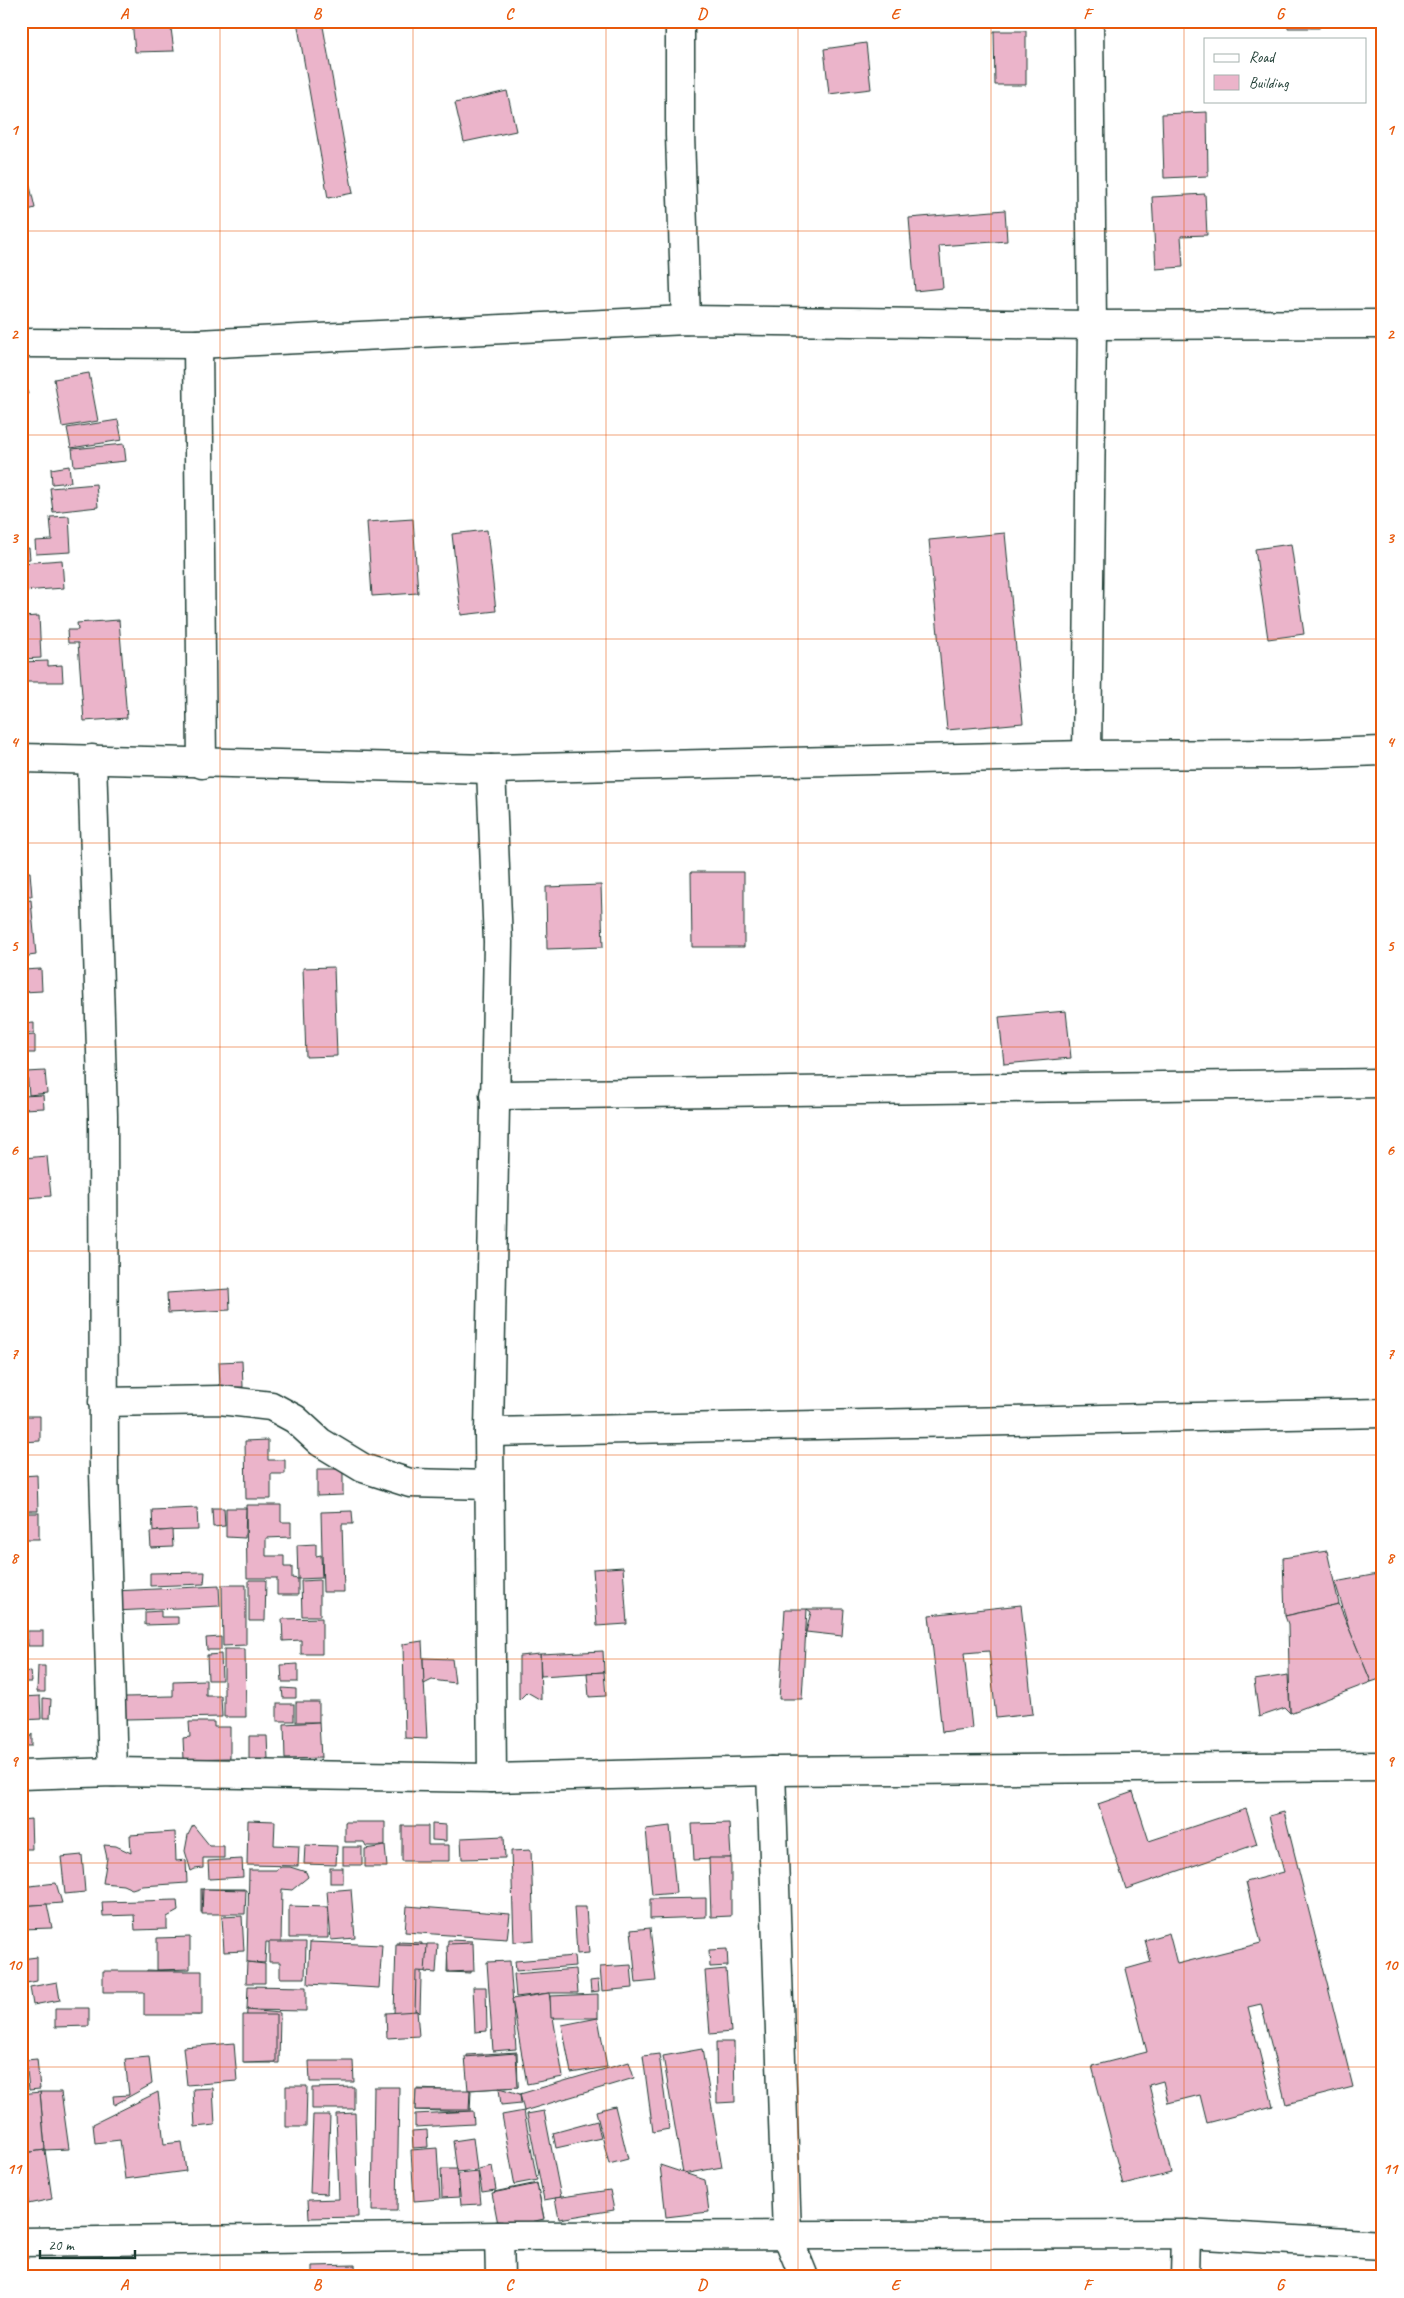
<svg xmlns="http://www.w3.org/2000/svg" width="1404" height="2298" font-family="Caveat,sans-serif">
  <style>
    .building { fill: #ebb4ca; stroke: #1f3d34 }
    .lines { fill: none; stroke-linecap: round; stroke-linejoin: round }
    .minor-casing { stroke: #1f3d34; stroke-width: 31 }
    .minor { stroke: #fff; stroke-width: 28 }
    .grid { fill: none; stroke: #e8590c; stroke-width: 1; stroke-opacity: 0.55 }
    .neatline { fill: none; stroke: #e8590c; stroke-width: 2 }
    .grid-label { font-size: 16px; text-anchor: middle; font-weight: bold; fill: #e8590c }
  </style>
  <rect width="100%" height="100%" fill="#fff"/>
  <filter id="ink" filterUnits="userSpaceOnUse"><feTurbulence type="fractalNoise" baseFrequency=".02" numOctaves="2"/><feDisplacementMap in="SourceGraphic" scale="10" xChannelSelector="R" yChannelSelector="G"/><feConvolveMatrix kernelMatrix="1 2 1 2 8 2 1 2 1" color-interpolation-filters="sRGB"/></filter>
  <g filter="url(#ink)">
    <!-- building -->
    <g class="building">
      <polygon points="132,21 170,21 174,51 135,52"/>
      <polygon points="297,21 322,21 353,193 328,198"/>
      <polygon points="1142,21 1184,21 1142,24"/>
      <rect x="1288" y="21" width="31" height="7"/>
      <polygon points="994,31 1026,31 1026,85 995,85"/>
      <polygon points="866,43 871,89 829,94 824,49"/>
      <polygon points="507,91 516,131 464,142 455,103"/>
      <polygon points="1207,112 1208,176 1164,178 1162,114"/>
      <polygon points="24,160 35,208 21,212 21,161"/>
      <polygon points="1205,194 1207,235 1181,236 1183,267 1156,269 1152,197"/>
      <polygon points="1005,210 1007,241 939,246 943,288 915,291 909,218"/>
      <polygon points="21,369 28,394 21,396"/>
      <polygon points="89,373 98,421 62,427 54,379"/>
      <polygon points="118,420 122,440 71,448 67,428"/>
      <polygon points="124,444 126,461 74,466 72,449"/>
      <polygon points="69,466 71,482 52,484 51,469"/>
      <polygon points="96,484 98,507 53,512 50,488"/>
      <polygon points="69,516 71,552 36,554 35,541 52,540 50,517"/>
      <polygon points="413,519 418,593 372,596 367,522"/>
      <polygon points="487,530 496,611 461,615 452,534"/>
      <polygon points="1005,533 1023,723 947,730 929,540"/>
      <polygon points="21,544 22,549 29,548 30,559 21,560"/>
      <polygon points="1291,544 1304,634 1268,639 1255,549"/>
      <polygon points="62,560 64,588 23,591 21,563"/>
      <polygon points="26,595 27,611 21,612 21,596"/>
      <polygon points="39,616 41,658 21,659 21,617"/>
      <polygon points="119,620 127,718 84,721 78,643 68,643 67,630 78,630 77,623"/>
      <polygon points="48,661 48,666 62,665 63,682 21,682 21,662"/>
      <polygon points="21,872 30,872 32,896 21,896"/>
      <polygon points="691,872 744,872 744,947 692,947"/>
      <polygon points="601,885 603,947 547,949 546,887"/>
      <polygon points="31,900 36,955 21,957 21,901"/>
      <polygon points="334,967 337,1056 306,1057 303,968"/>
      <polygon points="41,969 42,991 23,992 22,970"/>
      <polygon points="1066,1011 1071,1058 1004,1064 999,1017"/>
      <polygon points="34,1023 34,1033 21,1034 21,1024"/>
      <polygon points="35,1035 35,1053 21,1053 21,1036"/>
      <polygon points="45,1071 47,1093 29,1095 27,1072"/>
      <polygon points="43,1095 44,1108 23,1109 22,1096"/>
      <polygon points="47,1156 51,1196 26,1198 23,1158"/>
      <polygon points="229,1289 230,1310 168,1313 167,1293"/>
      <polygon points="242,1361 243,1387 220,1388 219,1362"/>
      <polygon points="21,1416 40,1416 40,1441 21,1442"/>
      <polygon points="268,1440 268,1460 285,1460 285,1474 271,1474 271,1499 246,1499 245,1441"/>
      <polygon points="317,1469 343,1469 343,1495 317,1496"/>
      <polygon points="37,1475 38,1511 21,1511 22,1476"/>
      <polygon points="246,1505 281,1505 281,1522 291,1522 291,1537 266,1538 266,1556 284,1556 284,1567 292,1567 292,1578 298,1579 298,1595 277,1595 277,1578 247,1578"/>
      <polygon points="197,1508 198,1530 153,1531 152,1510"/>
      <polygon points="212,1508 224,1508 225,1526 213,1527"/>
      <polygon points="226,1508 246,1508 245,1538 226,1537"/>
      <polygon points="352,1511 353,1524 342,1524 344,1592 323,1592 321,1512"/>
      <rect x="21" y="1513" width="18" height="26"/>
      <polygon points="172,1530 173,1547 151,1548 150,1532"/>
      <polygon points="316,1544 316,1556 321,1555 322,1578 298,1579 297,1545"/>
      <polygon points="1327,1551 1339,1604 1285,1616 1283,1558"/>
      <polygon points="623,1567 627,1624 597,1626 593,1569"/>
      <polygon points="205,1572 204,1584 150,1586 150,1573"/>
      <polygon points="1383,1573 1383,1678 1371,1682 1350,1631 1335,1582"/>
      <polygon points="249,1580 266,1580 265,1621 249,1621"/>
      <polygon points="320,1580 320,1616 302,1616 301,1581"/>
      <polygon points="222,1585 246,1585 246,1645 223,1646"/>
      <polygon points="219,1586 220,1606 115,1611 114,1591"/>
      <polygon points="1339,1604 1371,1682 1290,1713 1288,1624 1285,1616"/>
      <polygon points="1021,1605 1033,1714 996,1718 989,1651 964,1653 972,1728 942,1732 929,1615"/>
      <polygon points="785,1609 807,1609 802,1699 779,1699"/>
      <polygon points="807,1609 844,1609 842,1636 806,1632 811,1612"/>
      <polygon points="161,1611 161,1617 178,1617 178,1624 145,1625 145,1612"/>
      <polygon points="322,1618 322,1654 301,1654 301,1640 283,1641 282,1619"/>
      <polygon points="21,1625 23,1625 24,1667 21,1667"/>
      <rect x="28" y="1631" width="15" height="15"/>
      <polygon points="221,1637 221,1650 207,1650 206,1638"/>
      <polygon points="422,1641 427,1739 405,1738 403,1644"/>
      <polygon points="224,1649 245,1649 246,1717 224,1717"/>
      <polygon points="603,1651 604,1672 541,1676 540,1654"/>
      <polygon points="221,1654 222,1680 208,1680 207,1655"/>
      <polygon points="540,1654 541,1700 527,1692 519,1700 519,1656"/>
      <polygon points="423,1658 452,1659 455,1683 432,1680 424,1684"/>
      <polygon points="298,1664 298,1682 282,1682 281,1665"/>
      <polygon points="38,1666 45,1666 45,1692 37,1692"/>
      <polygon points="31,1671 32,1682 21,1682 21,1672"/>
      <polygon points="604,1672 606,1696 589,1697 587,1673"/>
      <polygon points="1288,1675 1290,1713 1285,1708 1259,1717 1254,1680"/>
      <polygon points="206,1680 206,1696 221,1696 222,1717 126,1719 125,1697 173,1696 173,1681"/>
      <polygon points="21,1687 22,1697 40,1696 41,1719 21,1720"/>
      <polygon points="282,1688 296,1689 296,1698 283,1698"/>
      <polygon points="43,1698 51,1699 50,1718 43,1718"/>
      <rect x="296" y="1702" width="23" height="20"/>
      <rect x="277" y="1704" width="17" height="17"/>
      <polygon points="189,1722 214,1722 214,1727 230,1727 230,1758 184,1759 183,1738 190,1737"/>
      <polygon points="319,1722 321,1758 285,1759 284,1724"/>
      <rect x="21" y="1723" width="7" height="15"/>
      <polygon points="32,1734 32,1746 21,1746 21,1740 29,1738"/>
      <polygon points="249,1736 267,1736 268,1759 249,1759"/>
      <polygon points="1133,1792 1149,1841 1246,1809 1257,1844 1126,1889 1098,1804"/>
      <polygon points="1284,1812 1353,2087 1286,2104 1261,2004 1248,2007 1273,2106 1207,2123 1200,2095 1168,2103 1163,2081 1149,2085 1171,2173 1123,2185 1092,2066 1147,2052 1126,1969 1151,1962 1145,1940 1169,1933 1177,1964 1261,1943 1246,1882 1284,1872 1269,1816"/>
      <polygon points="31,1819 32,1849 21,1849 21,1820"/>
      <polygon points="248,1820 275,1821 274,1845 299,1846 298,1866 247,1865"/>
      <polygon points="345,1822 385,1822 385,1846 366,1846 364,1842 345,1842"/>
      <polygon points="729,1823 731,1858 694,1860 692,1824"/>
      <polygon points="432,1824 446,1825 446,1841 432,1840"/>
      <polygon points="193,1825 210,1846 224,1846 224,1858 203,1858 203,1868 195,1869 191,1871 185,1851 188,1835"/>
      <polygon points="402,1826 428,1826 428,1845 449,1845 449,1861 402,1861"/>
      <polygon points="670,1826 676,1893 652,1895 646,1829"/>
      <polygon points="175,1832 176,1861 186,1860 187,1883 142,1886 132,1889 123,1885 103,1883 107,1858 104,1845 116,1846 131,1853 130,1835"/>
      <polygon points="504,1836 505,1858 462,1859 461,1838"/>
      <polygon points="305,1845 337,1846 336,1865 304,1864"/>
      <polygon points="385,1846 387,1867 365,1867 365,1849"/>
      <rect x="343" y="1847" width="19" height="18"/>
      <polygon points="531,1850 534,1940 514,1942 511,1851"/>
      <polygon points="82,1855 85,1892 65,1894 61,1857"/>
      <polygon points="709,1858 731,1858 731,1916 711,1917"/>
      <polygon points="242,1859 243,1877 209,1879 208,1861"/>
      <polygon points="281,1867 290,1867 306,1872 308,1877 292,1890 282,1889 281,1943 266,1942 265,1963 247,1962 249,1870 276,1870"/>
      <rect x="330" y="1868" width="13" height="15"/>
      <polygon points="56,1883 62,1903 21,1906 21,1887"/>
      <rect x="201" y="1889" width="43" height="23"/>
      <polygon points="203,1889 246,1890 245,1914 202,1914"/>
      <polygon points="351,1889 355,1938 331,1940 327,1891"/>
      <polygon points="706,1898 706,1917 650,1919 650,1899"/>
      <polygon points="177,1900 178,1911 167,1917 167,1929 135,1930 134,1915 103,1916 102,1902"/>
      <polygon points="47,1904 52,1928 21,1929 21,1906"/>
      <polygon points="289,1906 328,1907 328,1938 289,1938"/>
      <polygon points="407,1906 510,1914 507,1939 405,1932"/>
      <polygon points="574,1907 586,1907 589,1953 577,1954"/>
      <polygon points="242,1916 244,1951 224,1952 222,1917"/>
      <polygon points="650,1928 656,1981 636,1983 631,1930"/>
      <polygon points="190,1937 190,1969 157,1970 157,1938"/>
      <polygon points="448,1940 472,1941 471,1973 447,1972"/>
      <polygon points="269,1942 306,1942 305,1978 280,1978 280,1962 269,1962"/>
      <polygon points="310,1942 382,1945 379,1988 308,1984"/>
      <polygon points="398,1942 422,1943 420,2013 417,2011 396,2012"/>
      <polygon points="473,1943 474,1971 448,1972 447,1944"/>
      <polygon points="396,1944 436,1945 435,1972 416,1971 415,2014 394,2014"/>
      <polygon points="427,1944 438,1944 436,1973 425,1972"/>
      <polygon points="727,1949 728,1966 710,1967 709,1950"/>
      <polygon points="574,1956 575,1966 516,1971 515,1961"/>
      <polygon points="37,1957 37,1981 21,1984 21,1959"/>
      <polygon points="510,1961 516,2049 493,2051 487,1962"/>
      <polygon points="247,1962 265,1964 265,1983 246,1983"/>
      <polygon points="631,1965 633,1988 602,1991 600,1967"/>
      <polygon points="576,1969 578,1993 549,1993 516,1997 514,1974"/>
      <polygon points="726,1969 731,2032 710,2034 705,1971"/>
      <polygon points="147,1970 201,1972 199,2015 145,2013"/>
      <polygon points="103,1971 202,1971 202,2015 144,2015 144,1992 103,1992"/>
      <polygon points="598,1980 599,1991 591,1992 590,1981"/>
      <polygon points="57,1982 60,2000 33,2005 30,1987"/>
      <polygon points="248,1986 306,1987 306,2011 247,2010"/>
      <polygon points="473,1987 486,1987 487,2031 475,2032"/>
      <polygon points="549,1993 563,2077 527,2084 512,1999"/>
      <polygon points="598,1994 598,2018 551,2018 550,1996"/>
      <polygon points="55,2008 89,2008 89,2026 55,2027"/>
      <polygon points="247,2010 280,2013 279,2063 244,2063"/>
      <polygon points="417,2011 419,2036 387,2038 386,2013"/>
      <polygon points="243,2015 276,2015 276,2062 243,2063"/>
      <polygon points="598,2018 607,2067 571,2073 562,2025"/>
      <polygon points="716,2042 734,2042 735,2102 717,2103"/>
      <polygon points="234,2043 237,2081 187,2085 183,2047"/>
      <polygon points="702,2049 722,2167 683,2174 663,2056"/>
      <polygon points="517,2052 518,2087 469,2090 467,2055"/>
      <polygon points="516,2053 518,2087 468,2090 465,2057"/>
      <polygon points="659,2054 669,2129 653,2132 643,2056"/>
      <polygon points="149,2057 152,2084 114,2105 113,2096 129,2095 125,2059"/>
      <polygon points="37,2059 40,2089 29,2090 26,2060"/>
      <polygon points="309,2061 353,2061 354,2082 310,2082"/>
      <polygon points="629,2062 634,2078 524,2111 520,2094"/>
      <polygon points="286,2086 307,2086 306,2127 286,2127"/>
      <polygon points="354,2087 354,2109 312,2109 312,2088"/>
      <polygon points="374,2087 399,2087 397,2211 372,2211"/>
      <polygon points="213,2088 215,2125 195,2127 193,2089"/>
      <polygon points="499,2088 520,2094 521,2103 501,2105"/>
      <polygon points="416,2089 471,2091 470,2112 415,2110"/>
      <polygon points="416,2090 470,2090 469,2110 415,2110"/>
      <polygon points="40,2092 61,2092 69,2149 45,2150"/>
      <polygon points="40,2092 45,2150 24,2153 21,2094"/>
      <polygon points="158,2092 164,2144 182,2142 186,2171 125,2179 120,2140 95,2143 93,2124"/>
      <polygon points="615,2106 628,2159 609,2164 596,2111"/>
      <polygon points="473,2111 474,2124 415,2127 415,2114"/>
      <polygon points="524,2111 537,2180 516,2184 515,2186 502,2115"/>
      <polygon points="544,2111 561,2197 544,2200 527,2114"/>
      <polygon points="355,2113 358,2217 309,2218 308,2200 339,2199 336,2114"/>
      <polygon points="313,2115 330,2115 327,2194 310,2193"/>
      <polygon points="597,2121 601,2138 556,2148 553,2133"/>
      <polygon points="427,2130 428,2147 413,2148 412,2131"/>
      <polygon points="473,2138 477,2170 457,2172 453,2141"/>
      <polygon points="437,2148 440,2199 414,2201 411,2150"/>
      <polygon points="45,2150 52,2199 28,2204 24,2153"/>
      <polygon points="21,2153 24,2153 28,2204 21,2204"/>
      <polygon points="660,2165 705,2180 709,2212 666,2217"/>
      <polygon points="492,2166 496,2190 482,2192 478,2169"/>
      <polygon points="441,2169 457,2169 459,2197 442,2198"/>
      <polygon points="478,2172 481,2204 461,2205 458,2174"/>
      <polygon points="537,2183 544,2218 501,2226 494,2192"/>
      <polygon points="537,2184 544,2219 499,2229 492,2193"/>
      <polygon points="610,2190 614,2210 559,2219 555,2198"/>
      <polygon points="355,2265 356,2277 312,2277 312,2266"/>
      <rect x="721" y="2275" width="21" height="2"/>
    </g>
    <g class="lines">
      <defs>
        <g id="minor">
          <polyline points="680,21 680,135 686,320"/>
          <polyline points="21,343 198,344 686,320 1092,325 1383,324"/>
          <polyline points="198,344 202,764"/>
          <polyline points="1087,755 1092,325 1089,21"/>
          <polyline points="21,758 491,769 1087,755 1294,754 1383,751"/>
          <polyline points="92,759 103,1115 104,1472 113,1772"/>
          <polyline points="491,769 498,942 489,1432 492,1778"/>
          <polyline points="494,1095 1383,1083"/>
          <polyline points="103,1402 220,1400 271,1406 295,1419 320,1442 363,1468 410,1483 489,1485"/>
          <polyline points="489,1432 1383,1413"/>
          <polyline points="771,1771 787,2235 804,2277"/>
          <polyline points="21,1775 113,1772 492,1778 771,1771 1383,1766"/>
          <polyline points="499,2236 500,2277"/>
          <polyline points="21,2242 499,2236 1186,2234 1383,2245"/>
          <polyline points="1185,2277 1186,2234"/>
        </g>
      </defs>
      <!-- minor casing -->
      <use href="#minor" class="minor-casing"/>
      <!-- minor -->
      <use href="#minor" class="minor"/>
    </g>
  </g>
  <!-- grid -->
  <path class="grid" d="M 220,21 L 220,2277M 413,21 L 413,2277M 606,21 L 606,2277M 798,21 L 798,2277M 991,21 L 991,2277M 1184,21 L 1184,2277M 21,231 L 1383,231M 21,435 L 1383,435M 21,639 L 1383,639M 21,843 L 1383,843M 21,1047 L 1383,1047M 21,1251 L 1383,1251M 21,1455 L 1383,1455M 21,1659 L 1383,1659M 21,1863 L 1383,1863M 21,2067 L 1383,2067"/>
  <!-- margin -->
  <rect width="1404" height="2298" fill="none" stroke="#fff" stroke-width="55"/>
  <!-- legend -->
  <rect x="1204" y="38" width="162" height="65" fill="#ffffff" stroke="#a5b1ae"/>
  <rect x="1214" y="54" width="25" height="8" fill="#ffffff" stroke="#a5b1ae"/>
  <text x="1249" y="62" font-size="15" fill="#1f3d34">Road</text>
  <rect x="1214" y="75" width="25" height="15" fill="#ebb4ca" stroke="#a5b1ae"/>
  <text x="1249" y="88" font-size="15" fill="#1f3d34">Building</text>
  <!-- scale -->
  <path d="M40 2250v8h95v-8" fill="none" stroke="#1f3d34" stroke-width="2.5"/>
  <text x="48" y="2250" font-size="15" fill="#1f3d34" stroke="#ffffff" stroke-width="4" paint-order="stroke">20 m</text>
  <rect x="28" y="28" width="1348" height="2242" class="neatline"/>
  <g class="grid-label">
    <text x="124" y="19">A</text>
    <text x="317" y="19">B</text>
    <text x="509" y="19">C</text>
    <text x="702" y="19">D</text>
    <text x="895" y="19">E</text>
    <text x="1087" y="19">F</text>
    <text x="1280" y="19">G</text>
    <text x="14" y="135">1</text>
    <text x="1390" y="135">1</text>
    <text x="14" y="339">2</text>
    <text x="1390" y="339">2</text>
    <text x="14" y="543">3</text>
    <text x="1390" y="543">3</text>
    <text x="14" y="747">4</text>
    <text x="1390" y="747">4</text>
    <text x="14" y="951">5</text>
    <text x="1390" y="951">5</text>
    <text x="14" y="1155">6</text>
    <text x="1390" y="1155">6</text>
    <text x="14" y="1359">7</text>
    <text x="1390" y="1359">7</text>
    <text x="14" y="1563">8</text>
    <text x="1390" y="1563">8</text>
    <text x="14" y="1766">9</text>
    <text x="1390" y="1766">9</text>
    <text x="14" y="1970">10</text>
    <text x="1390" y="1970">10</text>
    <text x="14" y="2174">11</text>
    <text x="1390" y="2174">11</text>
    <text x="124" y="2290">A</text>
    <text x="317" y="2290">B</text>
    <text x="509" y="2290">C</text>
    <text x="702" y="2290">D</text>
    <text x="895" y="2290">E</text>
    <text x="1087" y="2290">F</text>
    <text x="1280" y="2290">G</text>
  </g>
</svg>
